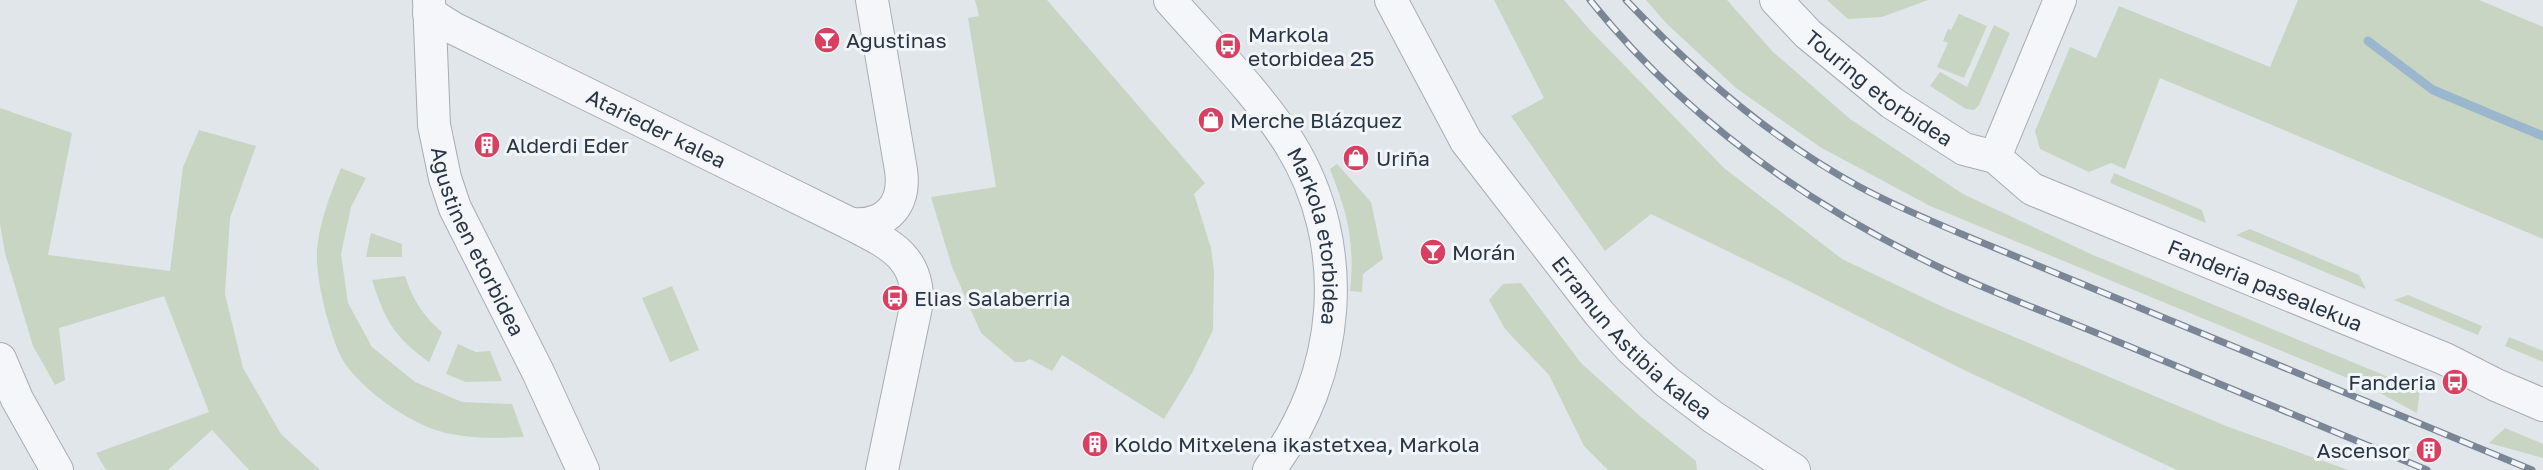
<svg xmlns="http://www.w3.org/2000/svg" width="2543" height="470" font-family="'Golos Text',sans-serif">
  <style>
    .green { fill: #c8d5c2 }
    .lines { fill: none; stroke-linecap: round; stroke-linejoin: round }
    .stream { stroke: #9ab7cd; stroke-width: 9 }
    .minor-casing { stroke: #a6adb6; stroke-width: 34 }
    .minor { stroke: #f5f6f9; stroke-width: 32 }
    .rail-casing { stroke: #7a8696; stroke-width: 7 }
    .rail { stroke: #f1f5f8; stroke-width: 4.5; stroke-dasharray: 14; stroke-linecap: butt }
    .labels { text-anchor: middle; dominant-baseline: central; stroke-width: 6; stroke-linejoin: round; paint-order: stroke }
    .poi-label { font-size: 21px; fill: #283544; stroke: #f1f5f8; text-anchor: start }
    .street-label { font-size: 21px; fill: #283544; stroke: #f1f5f8 }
  </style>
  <rect width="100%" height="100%" fill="#e1e6eb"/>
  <!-- green -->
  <g class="green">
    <polygon points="975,0 1047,0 1205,183 1194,194 1211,248 1214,271 1213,330 1192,373 1164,419 1062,355 1052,371 1030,359 1024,362 1015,362 981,333 952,267 931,197 996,187 968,18 979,16"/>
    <polygon points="1494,0 1564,0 1589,29 1724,168 1842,259 1945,308 2226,426 2348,470 2177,470 1962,369 1789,281 1651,214 1605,251 1511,116 1544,98"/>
    <polygon points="1646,0 1727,0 1773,52 1850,119 1963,194 2093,255 2420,390 2417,413 2367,386 1930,206 1820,147 1736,88 1666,23"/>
    <polygon points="1827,0 1928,0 1882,17 1848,19"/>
    <polygon points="2298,0 2479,0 2543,27 2543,239 2160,78 2125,169 2111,163 2089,172 2040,149 2035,131 2070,47 2096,58 2119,6 2270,67"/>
    <polygon points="1959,14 1987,26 1964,78 1937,67 1948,43 1943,41 1948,29 1951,30"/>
    <polygon points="1994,25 2010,33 1979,105 1974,110 1966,109 1930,86 1940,72 1967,87"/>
    <polygon points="0,108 72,133 48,255 170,271 183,167 199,130 256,146 230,218 225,294 243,368 281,434 320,470 249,470 212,430 168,470 106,470 96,453 209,412 164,296 59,328 65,380 55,385 33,346 5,253 0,224"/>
    <path d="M 1337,164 L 1371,202 L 1383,259 L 1363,274 L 1362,292 L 1350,291 C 1355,242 1348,215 1330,169 Z"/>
    <path d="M 341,168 L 366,178 L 351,207 L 341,254 L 348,303 L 372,347 L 415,382 L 462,402 L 512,404 L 524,437 C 500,438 476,439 451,434 C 416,428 367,394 346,365 C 332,347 317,283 317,260 C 316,230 330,195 341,168 Z"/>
    <polygon points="2114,173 2202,210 2206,223 2110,183"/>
    <polygon points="2250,229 2359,275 2366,289 2236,235"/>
    <polygon points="371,233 402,244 402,257 366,257"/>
    <path d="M 405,276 C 413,300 423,316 442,332 L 429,362 C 393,336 385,320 372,280 Z"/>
    <polygon points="1521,283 1581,363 1641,417 1696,461 1697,470 1608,470 1584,446 1549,375 1505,329 1489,300 1503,284"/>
    <polygon points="672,286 699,350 670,362 642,298"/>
    <polygon points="2408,295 2482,326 2478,335 2394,300"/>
    <polygon points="2509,337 2543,351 2543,362 2505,346"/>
    <polygon points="458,344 476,352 490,351 502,381 466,382 446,374"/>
    <polygon points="2505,428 2543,444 2543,458 2489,443"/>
  </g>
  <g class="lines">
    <!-- stream -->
    <polyline class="stream" points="2368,41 2433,90 2543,136"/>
    <defs>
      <g id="minor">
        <path id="s1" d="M 429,0 L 434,125 L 445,178 L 455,208 L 538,372 L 583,470"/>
        <path id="s2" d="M 1170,0 C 1210,46 1258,93 1290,144 C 1353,246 1341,377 1269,470"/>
        <path id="s3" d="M 1391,0 L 1466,141 L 1599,313 L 1631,349 L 1667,382 L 1713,417 L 1794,470"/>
        <path id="s4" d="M 1776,0 L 1808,34 L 1892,103 L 1964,149 L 1995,157 L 2032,189 L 2445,359 L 2496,385 L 2543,405"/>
        <path id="s5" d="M 429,13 L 453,28 L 851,224 C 887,243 918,255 917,302 L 882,470"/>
        <polyline points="1995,157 2060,0"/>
        <path d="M 851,224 C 886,227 906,205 901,170 L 872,0"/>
        <polyline points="0,359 17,399 57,470"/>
      </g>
    </defs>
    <!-- minor casing -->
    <use href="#minor" class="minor-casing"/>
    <!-- minor -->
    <use href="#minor" class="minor"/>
    <defs>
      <g id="rail">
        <path d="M 1590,0 C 1685,118 1808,206 1945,270 C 2000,296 2059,317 2116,341 C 2220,384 2323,427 2427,470"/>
        <path d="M 1626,0 C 1695,73 1770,138 1858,186 C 1895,206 1933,222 1971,238 L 2532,470"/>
      </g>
    </defs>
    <!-- rail casing -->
    <use href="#rail" class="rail-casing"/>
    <!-- rail -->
    <use href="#rail" class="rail"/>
  </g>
  <!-- icons -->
  <defs>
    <symbol id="bar-disc" viewBox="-11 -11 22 22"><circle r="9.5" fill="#d83f61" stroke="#f1f5f8"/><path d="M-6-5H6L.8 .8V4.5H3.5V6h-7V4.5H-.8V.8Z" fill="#fff"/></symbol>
    <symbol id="bus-disc" viewBox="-11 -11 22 22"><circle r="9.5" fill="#d83f61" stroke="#f1f5f8"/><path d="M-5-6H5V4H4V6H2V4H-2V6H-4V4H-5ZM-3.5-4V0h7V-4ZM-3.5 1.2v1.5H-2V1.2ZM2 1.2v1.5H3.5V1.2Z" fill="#fff"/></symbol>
    <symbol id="shop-disc" viewBox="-11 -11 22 22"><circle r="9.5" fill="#d83f61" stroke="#f1f5f8"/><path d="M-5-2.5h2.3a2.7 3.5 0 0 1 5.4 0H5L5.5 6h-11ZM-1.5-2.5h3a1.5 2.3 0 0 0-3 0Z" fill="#fff"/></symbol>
    <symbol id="building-disc" viewBox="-11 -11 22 22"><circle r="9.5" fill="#d83f61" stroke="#f1f5f8"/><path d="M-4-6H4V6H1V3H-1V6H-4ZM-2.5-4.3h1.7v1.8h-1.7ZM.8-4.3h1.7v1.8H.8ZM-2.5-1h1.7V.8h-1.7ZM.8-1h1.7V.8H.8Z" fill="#fff"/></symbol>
  </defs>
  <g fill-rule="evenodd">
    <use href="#bar-disc" x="812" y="25" width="30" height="30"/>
    <use href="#bus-disc" x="1213" y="31" width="30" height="30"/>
    <use href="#shop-disc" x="1196" y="105" width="30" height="30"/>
    <use href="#building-disc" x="472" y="130" width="30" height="30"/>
    <use href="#shop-disc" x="1341" y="143" width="30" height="30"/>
    <use href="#bar-disc" x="1418" y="237" width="30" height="30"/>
    <use href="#bus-disc" x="880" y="283" width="30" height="30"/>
    <use href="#bus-disc" x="2440" y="367" width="30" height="30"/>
    <use href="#building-disc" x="1080" y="429" width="30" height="30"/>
    <use href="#building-disc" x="2414" y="435" width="30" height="30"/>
  </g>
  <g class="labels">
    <!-- poi labels -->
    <g class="poi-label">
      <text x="1248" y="34">Markola<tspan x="1248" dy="24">etorbidea 25</tspan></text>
      <text x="846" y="40">Agustinas</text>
      <text x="1230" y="120">Merche Blázquez</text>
      <text x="506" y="145">Alderdi Eder</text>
      <text x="1376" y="158">Uriña</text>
      <text x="1452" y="252">Morán</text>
      <text x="914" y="298">Elias Salaberria</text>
      <text x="2436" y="382" text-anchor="end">Fanderia</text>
      <text x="1114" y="444">Koldo Mitxelena ikastetxea, Markola</text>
      <text x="2410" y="450" text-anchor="end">Ascensor</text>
    </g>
    <!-- street labels -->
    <g class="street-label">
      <text stroke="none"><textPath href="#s4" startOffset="136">Touring etorbidea</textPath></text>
      <text stroke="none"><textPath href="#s5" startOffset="255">Atarieder kalea</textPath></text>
      <text stroke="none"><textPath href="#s2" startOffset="285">Markola etorbidea</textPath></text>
      <text stroke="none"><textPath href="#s1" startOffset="250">Agustinen etorbidea</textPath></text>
      <text stroke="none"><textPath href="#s4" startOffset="574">Fanderia pasealekua</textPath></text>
      <text stroke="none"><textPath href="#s3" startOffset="418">Erramun Astibia kalea</textPath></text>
    </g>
  </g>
</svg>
